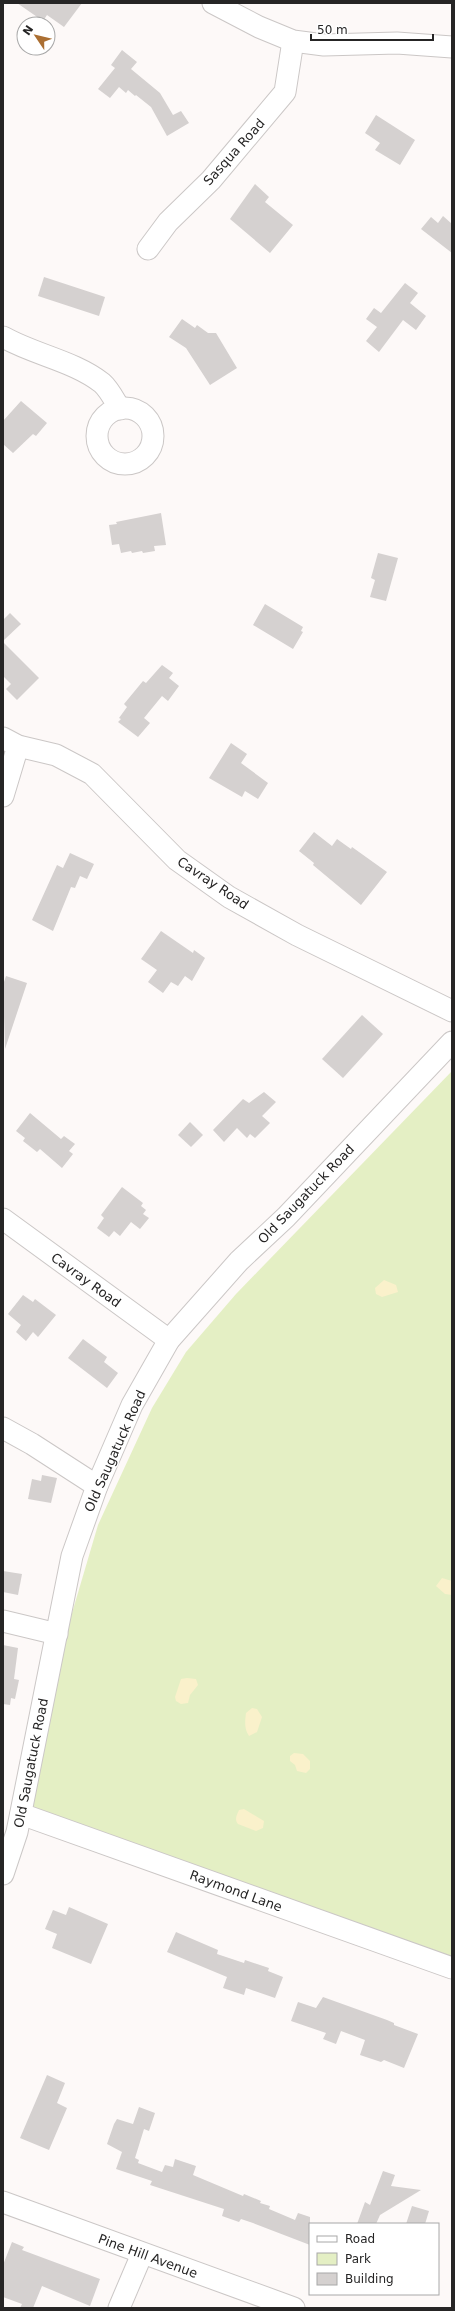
<svg xmlns="http://www.w3.org/2000/svg" width="455" height="2311" font-family="'DejaVu Sans',sans-serif">
  <style>
    .green { fill: #e4efc4 }
    .sand { fill: #faf1cb }
    .building { fill: #d5d1d0 }
    .lines { fill: none; stroke-linecap: round; stroke-linejoin: round }
    .minor-casing { stroke: #cbc7c6; stroke-width: 23 }
    .minor { stroke: #fff; stroke-width: 21 }
    .labels { text-anchor: middle; dominant-baseline: central; stroke-width: 3; stroke-linejoin: round; paint-order: stroke }
    .street-label { font-size: 13px; fill: #262525; stroke: #fff }
  </style>
  <rect width="100%" height="100%" fill="#fdf9f8"/>
  <!-- green -->
  <polygon class="green" points="452,1071 452,1958 32,1808 67,1630 98,1525 152,1408 186,1352 236,1294"/>
  <!-- sand -->
  <g class="sand">
    <polygon points="384,1280 396,1285 398,1292 382,1297 376,1294 375,1288"/>
    <polygon points="442,1578 452,1581 452,1595 445,1594 436,1586"/>
    <polygon points="187,1678 196,1679 198,1685 190,1695 188,1703 181,1704 176,1701 175,1697 181,1679"/>
    <path d="M 252,1708 L 257,1709 L 262,1717 L 257,1732 L 249,1736 C 244,1729 245,1721 246,1713 Z"/>
    <polygon points="294,1753 303,1754 310,1761 310,1769 306,1773 297,1771 295,1765 290,1761 290,1756"/>
    <path d="M 244,1809 L 264,1821 L 263,1828 L 256,1831 L 238,1824 C 234,1819 237,1815 239,1810 Z"/>
  </g>
  <!-- building -->
  <g class="building">
    <polygon points="17,3 82,3 64,27 47,15 43,21"/>
    <polygon points="122,50 137,62 131,69 160,93 173,115 181,111 189,123 167,136 151,107 136,95 135,96 128,90 126,93 119,87 110,98 98,89 115,68 111,65"/>
    <polygon points="376,115 415,140 400,165 375,150 380,143 365,133"/>
    <polygon points="255,184 269,197 265,202 293,225 270,253 230,219"/>
    <polygon points="443,216 452,224 452,253 421,229 431,217 438,223"/>
    <polygon points="44,277 105,297 99,316 38,296"/>
    <polygon points="405,283 418,293 410,303 426,316 416,330 403,320 379,352 366,341 377,327 366,319 374,308 381,313"/>
    <polygon points="182,319 195,328 197,325 208,333 216,333 237,368 210,385 186,348 169,337"/>
    <polygon points="21,401 47,423 36,436 33,434 13,453 3,444 3,421"/>
    <polygon points="161,513 166,545 154,546 155,551 143,553 142,551 132,553 131,551 121,553 119,544 112,545 109,525 117,524 116,522"/>
    <polygon points="378,553 398,558 386,601 370,597 375,580 371,578"/>
    <polygon points="265,604 303,627 301,631 303,632 293,649 253,625"/>
    <polygon points="10,613 21,624 3,641 3,620"/>
    <polygon points="3,642 39,678 17,700 6,689 11,684 3,676"/>
    <polygon points="162,665 173,673 169,678 179,686 168,701 162,696 144,718 150,723 138,737 118,722 121,719 119,718 127,707 124,704 143,681 146,683"/>
    <polygon points="231,743 247,754 241,763 268,783 258,799 245,791 242,797 209,778"/>
    <polygon points="314,832 332,846 337,839 351,849 352,847 387,872 361,905 313,865 314,863 299,851"/>
    <polygon points="70,853 94,864 87,879 80,876 75,888 71,887 53,931 32,920 57,865 63,868"/>
    <polygon points="161,931 193,953 194,950 205,958 192,981 185,976 178,986 171,982 163,993 148,982 157,970 141,959"/>
    <polygon points="6,976 27,983 5,1049 3,985"/>
    <polygon points="362,1015 383,1034 343,1078 322,1059"/>
    <polygon points="264,1092 276,1102 262,1116 270,1123 255,1138 250,1134 247,1138 237,1128 224,1142 213,1130 243,1099 249,1103"/>
    <polygon points="30,1113 61,1139 64,1136 75,1144 69,1151 73,1154 62,1168 40,1149 37,1152 23,1141 25,1138 16,1131"/>
    <polygon points="190,1122 203,1135 191,1147 178,1135"/>
    <polygon points="122,1187 143,1203 141,1206 146,1210 143,1214 149,1218 140,1229 131,1222 120,1236 114,1231 109,1237 97,1228 104,1218 101,1215"/>
    <polygon points="23,1295 33,1302 35,1299 56,1315 38,1337 33,1332 26,1341 16,1332 21,1325 8,1314"/>
    <polygon points="83,1339 107,1357 104,1362 118,1373 107,1388 68,1358"/>
    <polygon points="42,1475 57,1478 51,1503 28,1499 32,1479 41,1481"/>
    <polygon points="3,1571 22,1574 18,1595 3,1592"/>
    <polygon points="3,1645 18,1648 14,1679 19,1680 15,1699 11,1698 10,1705 3,1704"/>
    <polygon points="69,1907 108,1924 91,1964 52,1948 57,1934 45,1929 53,1910 66,1915"/>
    <polygon points="176,1932 218,1950 217,1954 244,1963 245,1960 269,1968 268,1971 283,1977 275,1998 246,1988 244,1995 223,1988 227,1977 167,1952"/>
    <polygon points="323,1997 387,2020 394,2023 394,2025 418,2034 404,2068 384,2060 381,2062 360,2055 365,2040 341,2031 336,2044 323,2039 326,2033 291,2021 298,2002 316,2008"/>
    <polygon points="47,2075 65,2083 57,2103 67,2108 49,2150 20,2138"/>
    <polygon points="139,2107 155,2113 149,2131 144,2129 135,2158 139,2160 138,2163 162,2172 165,2165 173,2167 175,2159 196,2166 193,2175 243,2196 244,2194 261,2201 260,2203 270,2206 269,2209 295,2220 298,2213 310,2217 310,2245 253,2223 241,2219 239,2222 222,2216 224,2209 150,2185 152,2181 116,2169 122,2152 107,2144 114,2124 117,2119 133,2124"/>
    <polygon points="383,2171 395,2175 391,2186 421,2190 380,2215 376,2224 357,2224 365,2202 370,2205"/>
    <polygon points="412,2206 429,2211 425,2224 406,2224"/>
    <polygon points="12,2242 24,2247 22,2250 100,2279 90,2306 42,2286 33,2308 20,2308 22,2304 3,2297 3,2265"/>
  </g>
  <g class="lines">
    <defs>
      <g id="minor">
        <polyline points="213,3 259,27 293,41 324,45 397,43 452,47"/>
        <polyline points="148,249 168,222 211,180 285,92 293,41"/>
        <path d="M 3,337 C 35,355 74,361 102,383 C 109,389 115,401 120,409"/>
        <circle cx="125" cy="436" r="28"/>
        <polyline points="3,738 18,746 56,755 92,774 177,860 229,897 297,935 452,1011"/>
        <polyline points="3,796 18,746"/>
        <polyline points="3,1219 169,1340"/>
        <polyline points="3,1428 32,1444 97,1486"/>
        <polyline points="3,1621 57,1634"/>
        <polyline points="21,1814 452,1968"/>
        <polyline points="3,1874 17,1832 72,1556 97,1486 132,1405 169,1340 239,1261 286,1217 452,1042"/>
        <polyline points="3,2202 294,2308"/>
        <polyline points="119,2308 142,2254"/>
      </g>
    </defs>
    <!-- minor casing -->
    <use href="#minor" class="minor-casing"/>
    <!-- minor -->
    <use href="#minor" class="minor"/>
  </g>
  <g class="labels">
    <!-- street labels -->
    <g class="street-label">
      <text transform="translate(234 152) rotate(-48)">Sasqua Road</text>
      <text transform="translate(213 883) rotate(34)">Cavray Road</text>
      <text transform="translate(306 1194) rotate(-46)">Old Saugatuck Road</text>
      <text transform="translate(86 1280) rotate(36)">Cavray Road</text>
      <text transform="translate(115 1451) rotate(-66)">Old Saugatuck Road</text>
      <text transform="translate(31 1763) rotate(-79)">Old Saugatuck Road</text>
      <text transform="translate(236 1891) rotate(20)">Raymond Lane</text>
      <text transform="translate(148 2256) rotate(20)">Pine Hill Avenue</text>
    </g>
  </g>
  <!-- border -->
  <rect width="455" height="2311" fill="none" stroke="#262525" stroke-width="8"/>
  <!-- legend -->
  <rect x="309" y="2223" width="130" height="72" fill="#ffffff" stroke="#a8a8a8"/>
  <rect x="317" y="2236" width="20" height="6" fill="#ffffff" stroke="#a8a8a8"/>
  <text x="345" y="2243" font-size="12" fill="#262525">Road</text>
  <rect x="317" y="2253" width="20" height="12" fill="#e4efc4" stroke="#a8a8a8"/>
  <text x="345" y="2263" font-size="12" fill="#262525">Park</text>
  <rect x="317" y="2273" width="20" height="12" fill="#d5d1d0" stroke="#a8a8a8"/>
  <text x="345" y="2283" font-size="12" fill="#262525">Building</text>
  <!-- north arrow -->
  <g transform="translate(36 36) rotate(305)"><circle r="19" fill="#ffffff" stroke="#a8a8a8"/>
  <path d="M0-3L7 15L0 10L-7 15Z" fill="#ab6f32"/>
  <text y="-6" font-size="11" font-weight="bold" text-anchor="middle" fill="#262525">N</text>
  </g>
  <!-- scale -->
  <path d="M311 34v6h122v-6" fill="none" stroke="#262525" stroke-width="2"/>
  <text x="317" y="34" font-size="12" fill="#262525" stroke="#ffffff" stroke-width="3" paint-order="stroke">50 m</text>
</svg>
